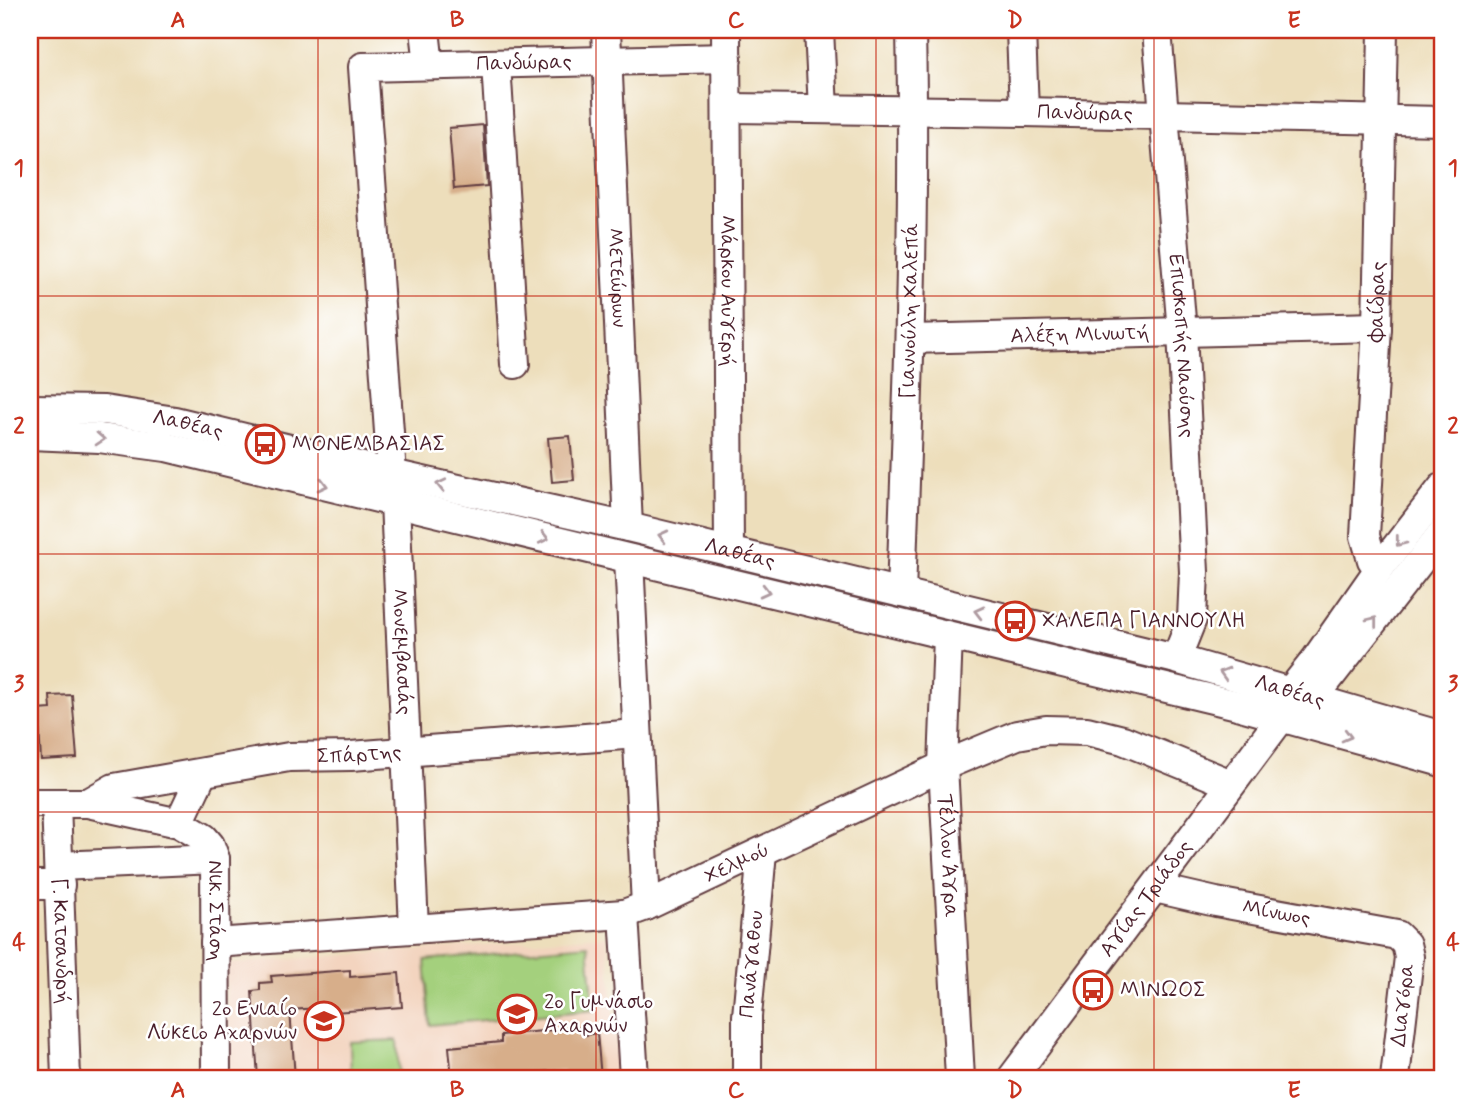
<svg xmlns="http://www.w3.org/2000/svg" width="1472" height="1108" font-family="Mynerve,sans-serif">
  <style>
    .built { fill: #f3d4bf }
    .green { fill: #a4d07d; stroke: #777854; stroke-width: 2 }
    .building { fill: #d7ae8a }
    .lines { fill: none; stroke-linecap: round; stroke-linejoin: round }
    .minor-casing { stroke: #623c41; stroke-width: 32 }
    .minor { stroke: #fff; stroke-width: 28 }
    .oneway { stroke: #ae9aa0 }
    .grid { fill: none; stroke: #c8321e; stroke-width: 2; stroke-opacity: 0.55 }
    .labels { text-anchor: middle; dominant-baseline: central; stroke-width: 5; stroke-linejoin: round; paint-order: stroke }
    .street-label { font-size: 21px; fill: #4a1f2b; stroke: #fff }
    .poi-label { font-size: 21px; fill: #4a1f2b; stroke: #fff; text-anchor: start }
    .neatline { fill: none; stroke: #c8321e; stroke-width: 2.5 }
    .grid-label { font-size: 23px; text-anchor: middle; font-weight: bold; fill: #c8321e }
  </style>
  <rect width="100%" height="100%" fill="#fff"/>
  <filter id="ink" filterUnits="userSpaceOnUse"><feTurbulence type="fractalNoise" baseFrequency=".0143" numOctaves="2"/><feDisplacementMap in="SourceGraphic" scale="14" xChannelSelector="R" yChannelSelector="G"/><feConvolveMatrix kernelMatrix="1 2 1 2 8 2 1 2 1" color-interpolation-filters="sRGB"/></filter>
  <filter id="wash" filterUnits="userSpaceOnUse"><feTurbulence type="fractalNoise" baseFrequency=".00686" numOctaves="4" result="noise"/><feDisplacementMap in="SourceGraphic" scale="28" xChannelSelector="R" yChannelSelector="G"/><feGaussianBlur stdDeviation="1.57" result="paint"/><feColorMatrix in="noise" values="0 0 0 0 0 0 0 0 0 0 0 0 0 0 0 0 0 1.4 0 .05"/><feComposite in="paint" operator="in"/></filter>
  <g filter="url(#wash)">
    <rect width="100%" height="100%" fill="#eddebb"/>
    <!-- built -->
    <polygon class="built" points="607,936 619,1078 228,1078 226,964"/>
    <!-- green -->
    <g class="green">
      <polygon points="588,945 594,1010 430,1025 425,960"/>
      <polygon points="397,1040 399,1078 351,1078 350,1042"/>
    </g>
    <g id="blocks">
      <!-- building -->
      <g class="building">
        <polygon points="483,125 487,186 454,189 449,128"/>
        <polygon points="570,436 574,480 552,482 548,438"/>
        <polygon points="72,695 77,758 41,760 38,710 51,709 50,696"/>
        <polygon points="350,970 350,977 399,973 402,1007 334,1012 333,1007 290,1010 295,1078 258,1078 252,991 260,990 260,983 272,982 271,976"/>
        <polygon points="585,1027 586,1035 597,1033 601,1078 565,1078 564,1070 521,1074 521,1078 452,1078 449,1047 501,1042 501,1035"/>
      </g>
    </g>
  </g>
  <g filter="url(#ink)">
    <use href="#blocks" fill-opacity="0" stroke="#623c41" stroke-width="2"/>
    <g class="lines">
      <defs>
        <g id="minor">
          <polyline points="425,30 429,65"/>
          <path id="s1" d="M 606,30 L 628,527"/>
          <path id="s2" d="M 726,30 L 729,552"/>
          <polyline points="819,30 823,109"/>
          <polyline points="1021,30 1024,112"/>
          <path id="s3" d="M 1157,30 L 1182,332 L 1194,572 L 1192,619 L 1176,659"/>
          <polyline points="496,64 515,364"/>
          <path id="s4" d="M 728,108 L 1024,112 L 1442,121"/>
          <path id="s5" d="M 910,339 L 1377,327"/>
          <path id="s6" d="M 30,409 L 104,410 L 175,421 L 392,474 L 628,527 L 1176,659 L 1442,736"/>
          <polyline points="30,435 99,438 166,447 1237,705 1442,762"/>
          <path id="s7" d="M 392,474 L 363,67 L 727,58"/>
          <path id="s8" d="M 395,502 L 414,928"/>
          <polyline points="629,559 646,906"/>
          <path id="s9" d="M 1379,569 L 1372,560 L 1365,536 L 1377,327 L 1383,30"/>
          <path id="s10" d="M 901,593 C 908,405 915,217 911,30"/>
          <path id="s11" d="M 948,636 L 943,766 L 960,1078"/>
          <polyline points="1299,707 1313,699 1442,533"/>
          <polyline points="30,803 88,803 179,823 204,838 210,845 215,859"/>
          <path id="s12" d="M 56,803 L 66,1078"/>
          <path id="s13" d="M 88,803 L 114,788 L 289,757 L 351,756 L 637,734"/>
          <polyline points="179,823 202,774"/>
          <path id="s14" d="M 59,866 L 215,859 L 216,1078"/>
          <polyline points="30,885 60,885"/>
          <path id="s15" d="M 1155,888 L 1216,902 L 1397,935 L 1406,944 L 1409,957 L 1395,1078"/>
          <polyline points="624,914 634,1078"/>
          <path id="s16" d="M 215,943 L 624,914 L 646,906 L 943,766 L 1017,735 L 1046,730 L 1087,731 L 1123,740 L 1231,784"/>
          <path id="s17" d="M 747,1078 L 747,1016 L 762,852"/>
          <path id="s18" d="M 1012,1078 L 1281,718 L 1289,693 L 1316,659 L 1379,569 L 1442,488"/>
        </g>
      </defs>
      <!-- minor casing -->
      <use href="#minor" class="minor-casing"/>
      <!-- minor -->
      <use href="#minor" class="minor"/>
    </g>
    <!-- one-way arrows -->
    <defs><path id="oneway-chevron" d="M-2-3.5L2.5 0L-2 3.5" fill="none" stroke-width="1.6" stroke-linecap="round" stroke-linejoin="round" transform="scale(1.75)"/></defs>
    <g class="oneway">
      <use href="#oneway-chevron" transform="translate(100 439) rotate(4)"/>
      <use href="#oneway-chevron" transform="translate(323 485) rotate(14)"/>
      <use href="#oneway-chevron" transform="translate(441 485) rotate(-167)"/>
      <use href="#oneway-chevron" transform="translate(663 536) rotate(-166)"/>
      <use href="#oneway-chevron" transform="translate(544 538) rotate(13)"/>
      <use href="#oneway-chevron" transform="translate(1400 542) rotate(128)"/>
      <use href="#oneway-chevron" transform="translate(765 591) rotate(14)"/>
      <use href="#oneway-chevron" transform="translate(979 612) rotate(-166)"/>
      <use href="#oneway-chevron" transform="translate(1373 621) rotate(-52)"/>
      <use href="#oneway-chevron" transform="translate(1224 673) rotate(-164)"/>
      <use href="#oneway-chevron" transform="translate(1347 736) rotate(15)"/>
    </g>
  </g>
  <!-- grid -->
  <path class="grid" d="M 318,30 L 318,1078M 596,30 L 596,1078M 876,30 L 876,1078M 1154,30 L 1154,1078M 30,296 L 1442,296M 30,554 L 1442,554M 30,812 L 1442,812"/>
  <!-- icons -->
  <defs>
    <symbol id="bus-ring" viewBox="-11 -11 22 22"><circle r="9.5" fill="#fff" stroke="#c8321e" stroke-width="1.5"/><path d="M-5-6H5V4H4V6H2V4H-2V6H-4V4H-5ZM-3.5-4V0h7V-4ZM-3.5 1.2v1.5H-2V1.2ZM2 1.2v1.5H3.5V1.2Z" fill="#c8321e"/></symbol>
    <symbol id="school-ring" viewBox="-11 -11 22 22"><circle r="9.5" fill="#fff" stroke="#c8321e" stroke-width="1.5"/><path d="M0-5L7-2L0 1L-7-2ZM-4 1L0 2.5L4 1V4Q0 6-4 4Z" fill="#c8321e"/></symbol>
  </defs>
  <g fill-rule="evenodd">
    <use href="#bus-ring" x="243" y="422" width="44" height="44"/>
    <use href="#bus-ring" x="993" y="599" width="44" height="44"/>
    <use href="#bus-ring" x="1071" y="968" width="44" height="44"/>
    <use href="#school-ring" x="495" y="992" width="44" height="44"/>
    <use href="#school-ring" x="302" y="999" width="44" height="44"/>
  </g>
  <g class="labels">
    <!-- street labels -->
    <g class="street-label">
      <text stroke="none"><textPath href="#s7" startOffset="569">Πανδώρας</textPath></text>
      <text stroke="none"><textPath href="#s4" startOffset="357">Πανδώρας</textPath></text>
      <text stroke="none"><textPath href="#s1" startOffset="248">Μετεώρων</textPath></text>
      <text stroke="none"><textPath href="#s2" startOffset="261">Μάρκου Αυγερή</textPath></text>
      <text stroke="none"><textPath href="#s9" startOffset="271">Φαίδρας</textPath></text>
      <text stroke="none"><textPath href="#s10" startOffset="282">Γιαννούλη Χαλεπά</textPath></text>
      <text stroke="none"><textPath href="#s5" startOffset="170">Αλέξη Μινωτή</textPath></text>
      <text stroke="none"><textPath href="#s3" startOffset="317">Επισκοπής Ναούσης</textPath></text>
      <text stroke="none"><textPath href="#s6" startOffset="159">Λαθέας</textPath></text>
      <text stroke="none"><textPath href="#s6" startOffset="726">Λαθέας</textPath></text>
      <text stroke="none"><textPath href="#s8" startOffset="150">Μονεμβασιάς</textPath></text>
      <text stroke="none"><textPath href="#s6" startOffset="1293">Λαθέας</textPath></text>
      <text stroke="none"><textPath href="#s13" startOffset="278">Σπάρτης</textPath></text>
      <text stroke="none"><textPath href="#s11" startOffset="220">Τέλλου Άγρα</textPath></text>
      <text stroke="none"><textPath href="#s16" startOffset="534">Χελμού</textPath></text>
      <text stroke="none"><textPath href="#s18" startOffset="224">Αγίας Τριάδος</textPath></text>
      <text stroke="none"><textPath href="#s15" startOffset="124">Μίνωος</textPath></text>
      <text stroke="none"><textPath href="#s14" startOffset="208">Νικ. Στάση</textPath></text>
      <text stroke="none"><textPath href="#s12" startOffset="138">Γ. Κατσανδρή</textPath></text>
      <text stroke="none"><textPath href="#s17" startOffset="114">Πανάγαθου</textPath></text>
      <text transform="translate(1403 1005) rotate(-84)">Διαγόρα</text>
    </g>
    <!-- poi labels -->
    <g class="poi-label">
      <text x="292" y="444">ΜΟΝΕΜΒΑΣΙΑΣ</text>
      <text x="1042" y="621">ΧΑΛΕΠΑ ΓΙΑΝΝΟΥΛΗ</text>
      <text x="1120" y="990">ΜΙΝΩΟΣ</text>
      <text x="544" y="1002">2ο Γυμνάσιο<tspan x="544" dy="24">Αχαρνών</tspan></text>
      <text x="297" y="1009" text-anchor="end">2ο Ενιαίο<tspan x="297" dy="24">Λύκειο Αχαρνών</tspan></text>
    </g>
  </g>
  <!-- margin -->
  <rect width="1472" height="1108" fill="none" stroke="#fff" stroke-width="77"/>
  <rect x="38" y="38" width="1396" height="1032" class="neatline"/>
  <g class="grid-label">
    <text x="178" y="27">A</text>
    <text x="457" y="27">B</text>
    <text x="736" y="27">C</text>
    <text x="1015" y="27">D</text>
    <text x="1294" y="27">E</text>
    <text x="19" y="175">1</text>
    <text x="1453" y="175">1</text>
    <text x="19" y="433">2</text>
    <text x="1453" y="433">2</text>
    <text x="19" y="691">3</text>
    <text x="1453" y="691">3</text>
    <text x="19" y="949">4</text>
    <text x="1453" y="949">4</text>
    <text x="178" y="1097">A</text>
    <text x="457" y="1097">B</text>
    <text x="736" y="1097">C</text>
    <text x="1015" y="1097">D</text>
    <text x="1294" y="1097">E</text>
  </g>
</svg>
